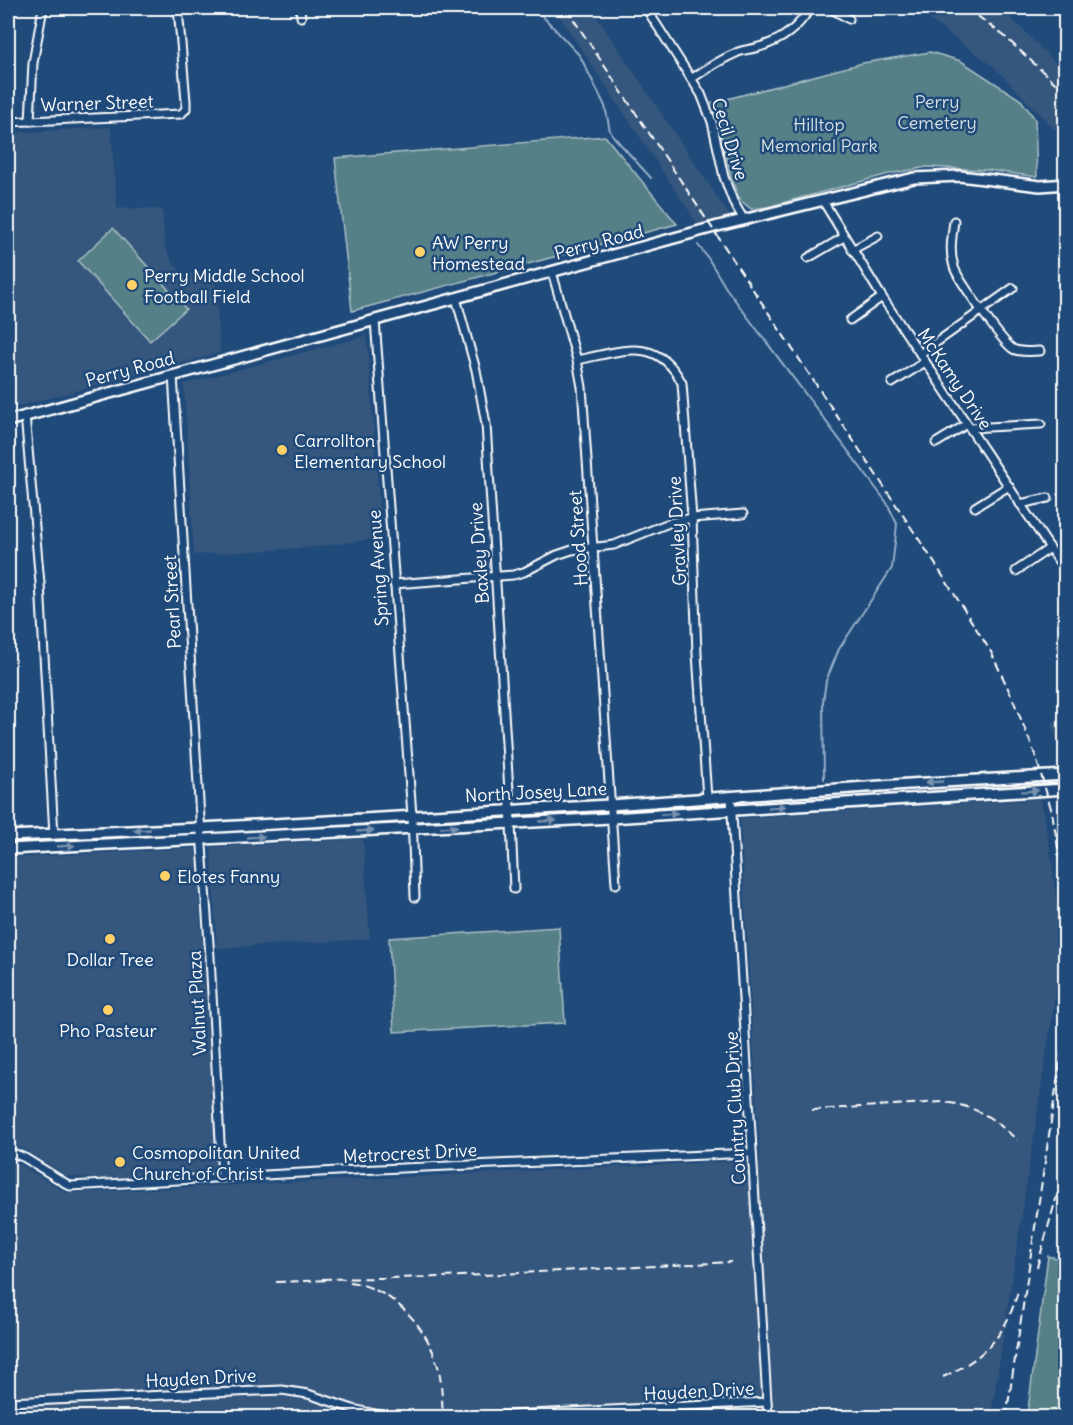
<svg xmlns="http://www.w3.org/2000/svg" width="1073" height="1425" font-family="Delius,sans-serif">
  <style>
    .built { fill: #34567d }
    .green { fill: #568088; stroke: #aac0c4; stroke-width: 1.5 }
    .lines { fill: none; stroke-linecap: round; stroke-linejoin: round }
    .stream { stroke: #97afca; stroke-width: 2 }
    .street-casing { stroke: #fff; stroke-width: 11 }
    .secondary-casing { stroke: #fff; stroke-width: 14 }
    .street { stroke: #1f4a7a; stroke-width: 7 }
    .secondary { stroke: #1f4a7a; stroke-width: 9 }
    .rail { stroke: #fff; stroke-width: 2; stroke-dasharray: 9 4.5; stroke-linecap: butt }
    .oneway { fill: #7992af }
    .poi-dot { fill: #ffd166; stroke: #1f4a7a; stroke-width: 2 }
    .labels { text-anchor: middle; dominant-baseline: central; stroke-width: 5; stroke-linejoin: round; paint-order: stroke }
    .park-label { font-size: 18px; fill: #d5dfe1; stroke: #1f4a7a }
    .street-label { font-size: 18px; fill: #fff; stroke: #1f4a7a }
    .poi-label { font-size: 18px; fill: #fff; stroke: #1f4a7a; text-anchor: start }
  </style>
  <rect width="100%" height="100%" fill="#1f4a7a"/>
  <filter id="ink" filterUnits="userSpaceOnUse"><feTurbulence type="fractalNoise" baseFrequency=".0167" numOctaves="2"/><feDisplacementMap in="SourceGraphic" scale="12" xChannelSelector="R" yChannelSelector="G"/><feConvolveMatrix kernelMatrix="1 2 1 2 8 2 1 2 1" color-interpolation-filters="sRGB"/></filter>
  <g filter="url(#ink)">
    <!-- built -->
    <g class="built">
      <polygon points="554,8 591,8 730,216 699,226"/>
      <polygon points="914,8 998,8 1014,21 1065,72 1065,123 1055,130 994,67"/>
      <polygon points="111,127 117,208 162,209 165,247 174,265 181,271 191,273 215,271 220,353 8,409 8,133"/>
      <polygon points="366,336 368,349 380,516 379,538 316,547 194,555 184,384"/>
      <polygon points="1065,722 1066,765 1063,765 1052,723"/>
      <polygon points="1041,799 1052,862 1057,907 1057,984 991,1417 8,1417 8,1157 67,1193 760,1160 740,818"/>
      <polygon points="363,839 370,939 217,948 211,847"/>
      <polygon points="196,848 217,1173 103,1179 66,1176 22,1148 8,1143 8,858"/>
    </g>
    <!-- green -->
    <g class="green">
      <polygon points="930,52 961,61 1021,100 1035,119 1037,177 987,170 927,167 889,174 767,207 751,209 740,200 731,177 722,137 712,103 863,63"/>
      <polygon points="605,136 677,224 352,311 335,158"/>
      <polygon points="113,228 186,309 150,341 78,261"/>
      <polygon points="559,927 565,1023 394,1032 389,938"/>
      <polygon points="1048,1256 1065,1260 1065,1417 1027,1417"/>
    </g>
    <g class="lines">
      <!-- stream -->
      <g class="stream">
        <polyline points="535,8 580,56 605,106 610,131 614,137 651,178"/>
        <polyline points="698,245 708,258 726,288 887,503 897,524 892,568 839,649 826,681 823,702 824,779"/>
      </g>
      <defs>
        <g id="street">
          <polyline points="300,8 301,17"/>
          <polyline points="646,8 701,94 712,122 724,177 733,201 744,220"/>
          <polyline points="830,8 849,19"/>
          <path d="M 691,79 C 706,69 720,60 736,53 C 744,49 751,50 759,47 C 781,41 799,27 810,8"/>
          <polyline points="30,121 33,63 43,8"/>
          <polyline points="8,122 181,114 186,109 186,101 178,8"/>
          <polyline points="823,201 882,297 1066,572"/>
          <path d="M 954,221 C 952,237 949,251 954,267 C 957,278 1003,343 1013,349 C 1021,353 1032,351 1040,351"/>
          <polyline points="852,250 878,236"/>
          <polyline points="808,258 844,237"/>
          <polyline points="552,272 577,360 582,387 616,884"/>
          <polyline points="456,298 476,370 486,424 511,823 514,889"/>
          <polyline points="375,320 412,815 415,897"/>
          <polyline points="850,320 882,297"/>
          <polyline points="920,354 1013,288"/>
          <path d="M 577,360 C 620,352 657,334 682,383 L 692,518 L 697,654 L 707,798"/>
          <polyline points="173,375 200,818 210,957 222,1178"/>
          <polyline points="892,383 925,362"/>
          <polyline points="25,415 40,583 54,835"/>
          <polyline points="970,428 1041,424"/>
          <polyline points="936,443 967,424"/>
          <polyline points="1020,504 1048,498"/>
          <polyline points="975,507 1009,486"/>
          <polyline points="1016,571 1050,548"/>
          <polyline points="394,584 513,575 524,572 557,555 572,550 614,545 669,523 692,518 743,514"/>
          <polyline points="731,797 768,1418"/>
          <polyline points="8,1151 25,1158 70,1186 356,1170 752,1153"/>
          <polyline points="8,1402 282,1390 308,1394 353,1409 393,1418"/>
          <polyline points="452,1418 767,1402"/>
        </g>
        <g id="secondary">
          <polyline points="8,421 718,226 914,178 960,176 1040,186 1066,184"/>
          <polyline points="8,836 201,828 610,805 909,784 1066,775"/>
          <polyline points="8,849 611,818 1066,789"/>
        </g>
      </defs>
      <!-- street casing -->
      <use href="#street" class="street-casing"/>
      <!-- secondary casing -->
      <use href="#secondary" class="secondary-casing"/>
      <!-- street -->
      <use href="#street" class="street"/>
      <!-- secondary -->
      <use href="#secondary" class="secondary"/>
      <!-- rail -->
      <g class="rail">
        <polyline points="566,8 932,559 991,652 1012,697 1035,754 1052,812 1066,895"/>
        <polyline points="967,8 1003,35 1066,93"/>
        <path d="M 812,1110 L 943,1102 C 977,1106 993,1118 1017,1140"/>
        <polyline points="1037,1267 1059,1188 1066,1145"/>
        <polyline points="322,1279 444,1277 731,1262"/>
        <polyline points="276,1282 329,1280"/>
        <path d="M 350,1282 C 394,1289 429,1328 439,1370 C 442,1386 442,1402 443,1418"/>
        <path d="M 943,1377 C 984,1358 1006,1336 1018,1291"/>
        <polyline points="1006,1418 1066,1023"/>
      </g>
    </g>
    <!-- one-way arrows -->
    <defs><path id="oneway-solid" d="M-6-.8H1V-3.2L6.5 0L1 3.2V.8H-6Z" transform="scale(1.5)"/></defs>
    <g class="oneway">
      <use href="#oneway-solid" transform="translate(934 782) rotate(177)"/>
      <use href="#oneway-solid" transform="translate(1030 791) rotate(-4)"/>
      <use href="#oneway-solid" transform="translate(777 807) rotate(-4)"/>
      <use href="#oneway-solid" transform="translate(669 814) rotate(-4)"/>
      <use href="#oneway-solid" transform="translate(548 821) rotate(-3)"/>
      <use href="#oneway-solid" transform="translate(449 827) rotate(-3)"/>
      <use href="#oneway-solid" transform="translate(142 830) rotate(177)"/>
      <use href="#oneway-solid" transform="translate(365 831) rotate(-3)"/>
      <use href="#oneway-solid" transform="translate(256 837) rotate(-3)"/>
      <use href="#oneway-solid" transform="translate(66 846) rotate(-3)"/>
    </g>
  </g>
  <!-- markers -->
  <g class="poi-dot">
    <circle cx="420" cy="252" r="6"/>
    <circle cx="132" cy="285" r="6"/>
    <circle cx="282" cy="450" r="6"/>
    <circle cx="165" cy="876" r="6"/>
    <circle cx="110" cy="939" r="6"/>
    <circle cx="108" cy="1010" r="6"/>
    <circle cx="120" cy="1162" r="6"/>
  </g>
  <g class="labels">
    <!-- park labels -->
    <g class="park-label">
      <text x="937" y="101">Perry<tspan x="937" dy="21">Cemetery</tspan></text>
      <text x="819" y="124">Hilltop<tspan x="819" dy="21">Memorial Park</tspan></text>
    </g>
    <!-- street labels -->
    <g class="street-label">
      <text transform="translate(97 103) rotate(-2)">Warner Street</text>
      <text transform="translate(730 139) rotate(73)">Cecil Drive</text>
      <text transform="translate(599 242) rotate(-15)">Perry Road</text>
      <text transform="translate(130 369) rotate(-15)">Perry Road</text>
      <text transform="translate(955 379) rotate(56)">McKamy Drive</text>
      <text transform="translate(677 531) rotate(-93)">Gravley Drive</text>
      <text transform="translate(578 538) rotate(-94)">Hood Street</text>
      <text transform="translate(479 553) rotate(-94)">Baxley Drive</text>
      <text transform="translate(378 568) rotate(-94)">Spring Avenue</text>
      <text transform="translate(172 602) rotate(-93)">Pearl Street</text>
      <text transform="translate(536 792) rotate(-3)">North Josey Lane</text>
      <text transform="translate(197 1003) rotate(-93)">Walnut Plaza</text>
      <text transform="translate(735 1108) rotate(-93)">Country Club Drive</text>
      <text transform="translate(410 1153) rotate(-3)">Metrocrest Drive</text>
      <text transform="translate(201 1378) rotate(-3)">Hayden Drive</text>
      <text transform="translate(699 1391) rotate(-3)">Hayden Drive</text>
    </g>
    <!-- poi labels -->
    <g class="poi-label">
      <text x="432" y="242">AW Perry<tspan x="432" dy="21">Homestead</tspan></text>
      <text x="144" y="275">Perry Middle School<tspan x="144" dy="21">Football Field</tspan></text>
      <text x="294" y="440">Carrollton<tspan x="294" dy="21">Elementary School</tspan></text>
      <text x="177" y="876">Elotes Fanny</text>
      <text x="110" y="959" text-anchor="middle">Dollar Tree</text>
      <text x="108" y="1030" text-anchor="middle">Pho Pasteur</text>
      <text x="132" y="1152">Cosmopolitan United<tspan x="132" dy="21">Church of Christ</tspan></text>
    </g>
  </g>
  <!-- margin -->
  <rect width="1073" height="1425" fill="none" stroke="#1f4a7a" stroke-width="30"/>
  <rect x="15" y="15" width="1043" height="1395" fill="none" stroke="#fff" stroke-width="2" filter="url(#ink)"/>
</svg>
